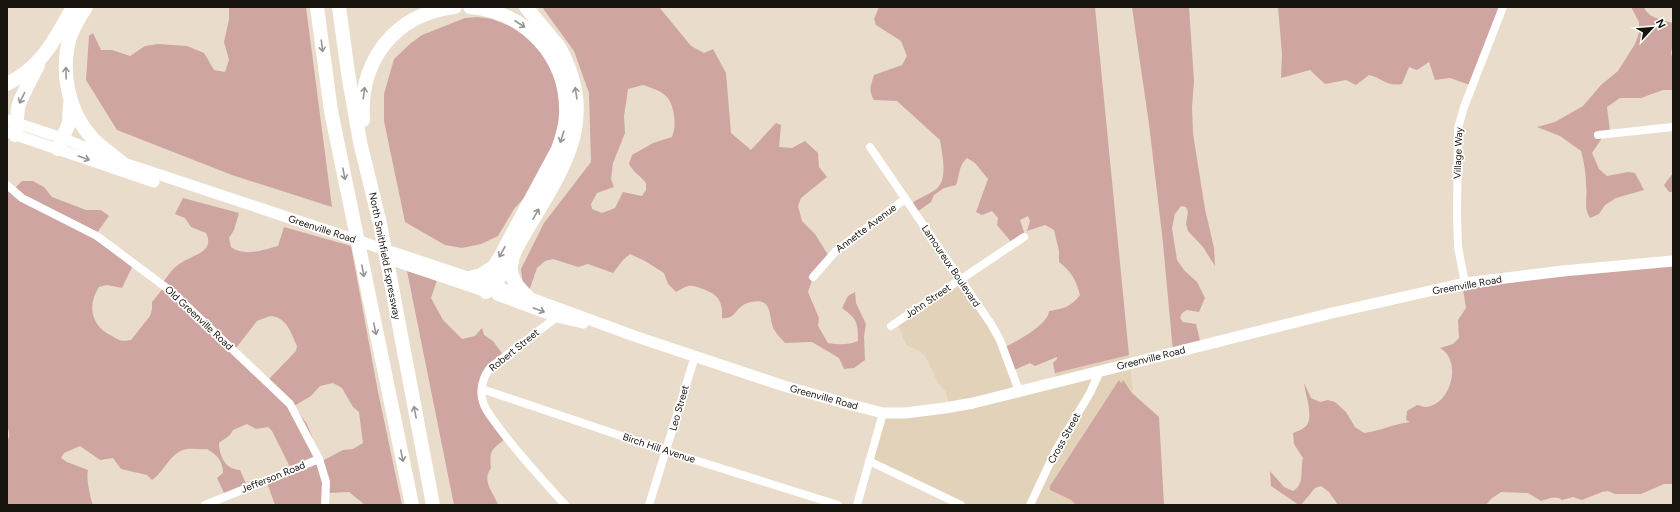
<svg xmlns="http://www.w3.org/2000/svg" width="1680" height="512" font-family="Figtree,sans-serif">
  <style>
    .built { fill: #e3d2ba }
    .forest { fill: #cfa5a2; fill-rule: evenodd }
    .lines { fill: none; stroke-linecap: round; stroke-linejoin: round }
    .street { stroke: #fff; stroke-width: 8 }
    .secondary { stroke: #fff; stroke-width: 11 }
    .highway { stroke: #fff; stroke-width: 14 }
    .oneway { stroke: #979592 }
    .labels { text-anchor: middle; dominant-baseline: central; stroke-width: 3.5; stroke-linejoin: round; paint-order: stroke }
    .street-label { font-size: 10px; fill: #17130d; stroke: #fff }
  </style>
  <rect width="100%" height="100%" fill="#e9dccb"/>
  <!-- built -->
  <polygon class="built" points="960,279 993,325 1020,389 1056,381 1055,373 1129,355 1133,393 1123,380 1121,384 1119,380 1050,490 1071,500 1076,505 963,505 871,458 883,418 949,406 946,392 938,383 926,357 919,351 906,345 897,322"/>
  <!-- forest -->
  <g class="forest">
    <polygon points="229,7 306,7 332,207 232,175 117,130 86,80 89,36 93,33 101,50 112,50 130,56 145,46 158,44 187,46 204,53 214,70 225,72 229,60 224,42 229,19"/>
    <path d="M 542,7 L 659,7 L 691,46 L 704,53 L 713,49 L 726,73 L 731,133 L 751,150 L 776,123 L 781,125 L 779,147 L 792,148 L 805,141 L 818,153 L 819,167 L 827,177 L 801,198 L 798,206 L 802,221 L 815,234 L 830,258 L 813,277 L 808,292 L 819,318 L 818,326 L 828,343 C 838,345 849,345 858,341 C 858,322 857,319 842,308 L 848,296 L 855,292 L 856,303 L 866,324 L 864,336 L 865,360 L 854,368 L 844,369 L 839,358 L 812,342 L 785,343 C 782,339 777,335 775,331 C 767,319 775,297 751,302 C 735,305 737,320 722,318 C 723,299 717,294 700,288 C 697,287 692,285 688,286 C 684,287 680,290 676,292 L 668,284 L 664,273 L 645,261 L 630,254 L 623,260 L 613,273 L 588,264 L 578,267 L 553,259 L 545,261 L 537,268 L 528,294 L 524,295 L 521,269 L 544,223 L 591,162 L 589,93 L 574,51 ZM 643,85 C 661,91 671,94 674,115 C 675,124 675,129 672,137 L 653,143 L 632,155 L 629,164 C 633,172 641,176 646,183 L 646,190 L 642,196 L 623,192 L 615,208 L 602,213 L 592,209 L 591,204 L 597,193 L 614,187 L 611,179 L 613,163 L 625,133 L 624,116 L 628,89 Z"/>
    <path d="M 879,7 L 1095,7 L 1129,355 L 1055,373 L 1053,363 L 1057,359 L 1057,357 L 1035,366 L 1030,363 L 1014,370 L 1005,347 C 1016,342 1049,324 1049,311 C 1063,309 1071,307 1080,295 C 1076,280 1071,271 1059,262 L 1059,251 L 1054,230 L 1045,225 L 1027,231 L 1030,221 L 1028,216 L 1020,220 L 1025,235 L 1013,244 L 997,225 L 998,218 L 992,211 L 982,215 L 976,212 L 988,179 L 975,163 L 967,158 C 958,166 960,175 956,185 L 944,188 L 934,195 L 931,202 L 917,212 L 910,205 C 918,198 926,196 935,190 C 949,181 942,154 940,140 L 897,101 L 874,100 C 868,90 871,86 874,75 L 902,65 L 907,56 L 901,41 L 876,25 L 874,19 Z"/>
    <polygon points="1132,7 1189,7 1194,81 1192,107 1193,134 1205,209 1214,248 1215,266 1203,247 1188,231 1186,224 1188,212 1186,207 1181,206 1175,214 1172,228 1177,260 1184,270 1197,282 1205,298 1199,312 1187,310 1182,313 1180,318 1183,322 1196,324 1201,345 1173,352 1163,243 1149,124"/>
    <path d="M 1278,7 L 1500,7 L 1470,85 L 1450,78 L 1435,80 L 1429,62 L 1417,70 L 1409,67 L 1402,84 C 1386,87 1383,78 1369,75 L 1356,85 L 1346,80 L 1325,84 L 1310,70 L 1281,78 L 1282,54 Z"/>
    <path d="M 1631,7 L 1644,7 C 1648,18 1662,20 1673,23 L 1673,42 L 1671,53 L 1673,60 L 1673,90 L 1663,90 L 1641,98 L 1620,98 L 1607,107 L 1610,131 L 1604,135 L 1592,153 L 1599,169 L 1607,176 L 1628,172 L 1635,173 L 1644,190 L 1616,198 L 1605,205 L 1599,214 L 1590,218 C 1583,207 1588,197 1586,185 C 1586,173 1584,162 1581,151 L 1560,136 L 1537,127 L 1555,122 L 1583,106 L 1601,85 L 1618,71 L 1635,44 L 1639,33 L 1639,22 Z"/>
    <polygon points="478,17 492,19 518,29 545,48 560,77 562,124 539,181 514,209 498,236 481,244 462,248 445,245 405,222 384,121 384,94 394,59 411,43 422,35 465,18"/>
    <polygon points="1673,173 1673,192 1669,192 1664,185"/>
    <path d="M 22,181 L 33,181 L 44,187 L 52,197 L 86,210 L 101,210 L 109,216 L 96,234 L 134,263 L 122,288 L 107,285 L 99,287 C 87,305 91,325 110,335 C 119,340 121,342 131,340 L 150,316 L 152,309 L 152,302 L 165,286 L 163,282 C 168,276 172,269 178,265 C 190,255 216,253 206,233 L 191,227 L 185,218 L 175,214 L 183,198 L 239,213 L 234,230 L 229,238 L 231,247 C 244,257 263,250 278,246 L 284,227 L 351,246 L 378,392 L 402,505 L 365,505 L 349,492 L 328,493 L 326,505 L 275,505 L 266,480 L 290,467 L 272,431 L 268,427 L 256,429 L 247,424 L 233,430 L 230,435 L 219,443 C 219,456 226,470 240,470 L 247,486 L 224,493 L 217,478 L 223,473 C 223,461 217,455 207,449 C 199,450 191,447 183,450 C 169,455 164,472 152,480 L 147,475 L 121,469 L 113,458 L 100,460 L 80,446 L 64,453 L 61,458 L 67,462 L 88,470 C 86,478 90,497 93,505 L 7,505 L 7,441 C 11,436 9,431 7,426 L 7,185 L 14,189 ZM 270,316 C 287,317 291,333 297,346 L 296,351 L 269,379 L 236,348 L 257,321 ZM 333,383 L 342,388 L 353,407 L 359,412 L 363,443 L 353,449 L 343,450 L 322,461 L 307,424 L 294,406 L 311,396 L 320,386 Z"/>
    <path d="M 1673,261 L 1673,484 L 1664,484 L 1641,494 L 1615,494 L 1608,491 L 1602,492 L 1582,500 L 1573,497 L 1562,500 C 1555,495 1549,499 1541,501 L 1528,493 L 1501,492 L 1491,499 L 1486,505 L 1338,505 L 1329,492 L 1321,486 L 1315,488 L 1301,505 L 1299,505 L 1271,486 L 1270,471 L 1284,487 L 1293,491 C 1305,485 1300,469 1303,458 L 1294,444 L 1293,433 C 1297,431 1302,430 1305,427 C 1315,419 1305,394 1304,383 L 1311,398 L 1320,402 L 1328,400 L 1335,402 L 1346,412 L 1355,427 L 1364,433 C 1380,431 1394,424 1410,422 L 1406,420 L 1407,411 L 1417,405 C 1419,405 1423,407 1426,407 C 1452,404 1462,360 1440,348 L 1453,344 L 1459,338 L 1458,320 L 1466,308 L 1463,289 Z"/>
    <path d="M 407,271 L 437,280 L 431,298 L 443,320 L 462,339 L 475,336 L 482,328 L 484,335 L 493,341 L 504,356 L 486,374 L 483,396 L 506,438 C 492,450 489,449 491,468 C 481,482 494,492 498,505 L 454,505 Z"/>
    <polygon points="1119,380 1121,383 1123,380 1132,393 1159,417 1164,505 1076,505 1071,500 1050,490 1050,486"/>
  </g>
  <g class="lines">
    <!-- street -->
    <g class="street">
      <polyline points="1598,135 1673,127"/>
      <polyline points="870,147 991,324 1000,340 1019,391"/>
      <polyline points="7,185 22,198 97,236 172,292 290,404 319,459 326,482 325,505"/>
      <polyline points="813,277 836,251 905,199"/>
      <polyline points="1465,283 1458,247 1457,215 1458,128 1464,107 1503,7"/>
      <path d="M 557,317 L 491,367 C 483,376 479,390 483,402 C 485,410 492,418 497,425 C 518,454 542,479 565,505"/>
      <polyline points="891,326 1024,237"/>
      <polyline points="482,389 666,451 838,505"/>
      <polyline points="869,461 961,505"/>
      <polyline points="205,505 319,459"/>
      <polyline points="649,505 695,356"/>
      <polyline points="857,505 883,413"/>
      <polyline points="1030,505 1056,450 1090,393 1100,371"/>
    </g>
    <!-- secondary -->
    <g class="secondary">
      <polyline points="7,120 62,138 121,162 528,297 637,337 784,386 848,404 883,413 905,413 945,408 973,403 1332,313 1465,283 1563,271 1673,261"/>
      <polyline points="7,132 154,182"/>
      <polyline points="395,261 481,290"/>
      <polyline points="497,295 557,317 583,323"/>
    </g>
    <!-- highway -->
    <g class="highway">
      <path d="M 86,7 C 80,16 74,26 70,37 C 60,72 68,111 92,138 C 101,147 111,154 121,162"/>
      <polyline points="317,7 331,111 412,505"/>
      <polyline points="339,7 348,73 360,142 380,224 433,505"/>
      <path d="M 470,7 C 526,12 568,57 566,114 C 566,126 562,138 558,149 L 500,257 L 484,283 L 486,292 L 493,286 L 512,261"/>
      <path d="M 526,7 L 559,47 C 600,121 563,168 525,233 C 519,243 509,259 511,272 C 513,282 521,290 528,297"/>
      <path d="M 7,84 C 42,67 55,39 73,7"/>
      <path d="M 363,120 C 359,60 395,14 455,7"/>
      <path d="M 15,135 C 18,124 16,114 19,104 C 24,91 32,78 38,65"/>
      <polyline points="58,149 69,123 70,104"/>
      <polyline points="470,278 481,275 492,268"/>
    </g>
  </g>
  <!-- one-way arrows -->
  <defs><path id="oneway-shaft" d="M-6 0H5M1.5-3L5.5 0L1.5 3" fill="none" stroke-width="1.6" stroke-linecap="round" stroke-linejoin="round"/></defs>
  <g class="oneway">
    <use href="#oneway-shaft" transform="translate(520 24) rotate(33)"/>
    <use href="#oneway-shaft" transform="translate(322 46) rotate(83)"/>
    <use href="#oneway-shaft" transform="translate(66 73) rotate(-91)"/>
    <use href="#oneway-shaft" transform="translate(364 93) rotate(-83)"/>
    <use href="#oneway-shaft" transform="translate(576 93) rotate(-99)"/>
    <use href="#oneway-shaft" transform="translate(22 98) rotate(116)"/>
    <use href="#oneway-shaft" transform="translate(562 137) rotate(108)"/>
    <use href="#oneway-shaft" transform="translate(84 158) rotate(20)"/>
    <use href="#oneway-shaft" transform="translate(344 174) rotate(79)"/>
    <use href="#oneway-shaft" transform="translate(536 214) rotate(-60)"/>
    <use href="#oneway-shaft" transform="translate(502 252) rotate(119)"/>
    <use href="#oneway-shaft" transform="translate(363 271) rotate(79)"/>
    <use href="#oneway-shaft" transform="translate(539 310) rotate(20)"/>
    <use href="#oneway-shaft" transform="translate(375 329) rotate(78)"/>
    <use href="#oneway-shaft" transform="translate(415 412) rotate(-101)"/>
    <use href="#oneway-shaft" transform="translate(402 456) rotate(78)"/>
  </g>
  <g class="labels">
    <!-- street labels -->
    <g class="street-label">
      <text transform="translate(1458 153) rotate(-88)">Village Way</text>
      <text transform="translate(866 228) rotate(-37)">Annette Avenue</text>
      <text transform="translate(322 229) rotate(18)">Greenville Road</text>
      <text transform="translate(385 256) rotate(79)">North Smithfield Expressway</text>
      <text transform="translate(951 266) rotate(56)">Lamoureux Boulevard</text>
      <text transform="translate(1467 285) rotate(-10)">Greenville Road</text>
      <text transform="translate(928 301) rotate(-34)">John Street</text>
      <text transform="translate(199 318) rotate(43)">Old Greenville Road</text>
      <text transform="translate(514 350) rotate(-39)">Robert Street</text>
      <text transform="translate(1151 358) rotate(-14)">Greenville Road</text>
      <text transform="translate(824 397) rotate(15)">Greenville Road</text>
      <text transform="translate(679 408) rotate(-74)">Leo Street</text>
      <text transform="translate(1064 438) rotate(-61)">Cross Street</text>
      <text transform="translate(659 448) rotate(18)">Birch Hill Avenue</text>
      <text transform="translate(273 477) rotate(-22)">Jefferson Road</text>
    </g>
  </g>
  <!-- border -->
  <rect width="1680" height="512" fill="none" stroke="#17130d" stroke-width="16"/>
  <!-- north arrow -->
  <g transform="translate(1652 28) rotate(64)" stroke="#ffffff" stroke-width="3" paint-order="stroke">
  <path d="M0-3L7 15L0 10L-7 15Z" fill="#17130d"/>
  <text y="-6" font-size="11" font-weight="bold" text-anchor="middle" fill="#17130d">N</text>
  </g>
</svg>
